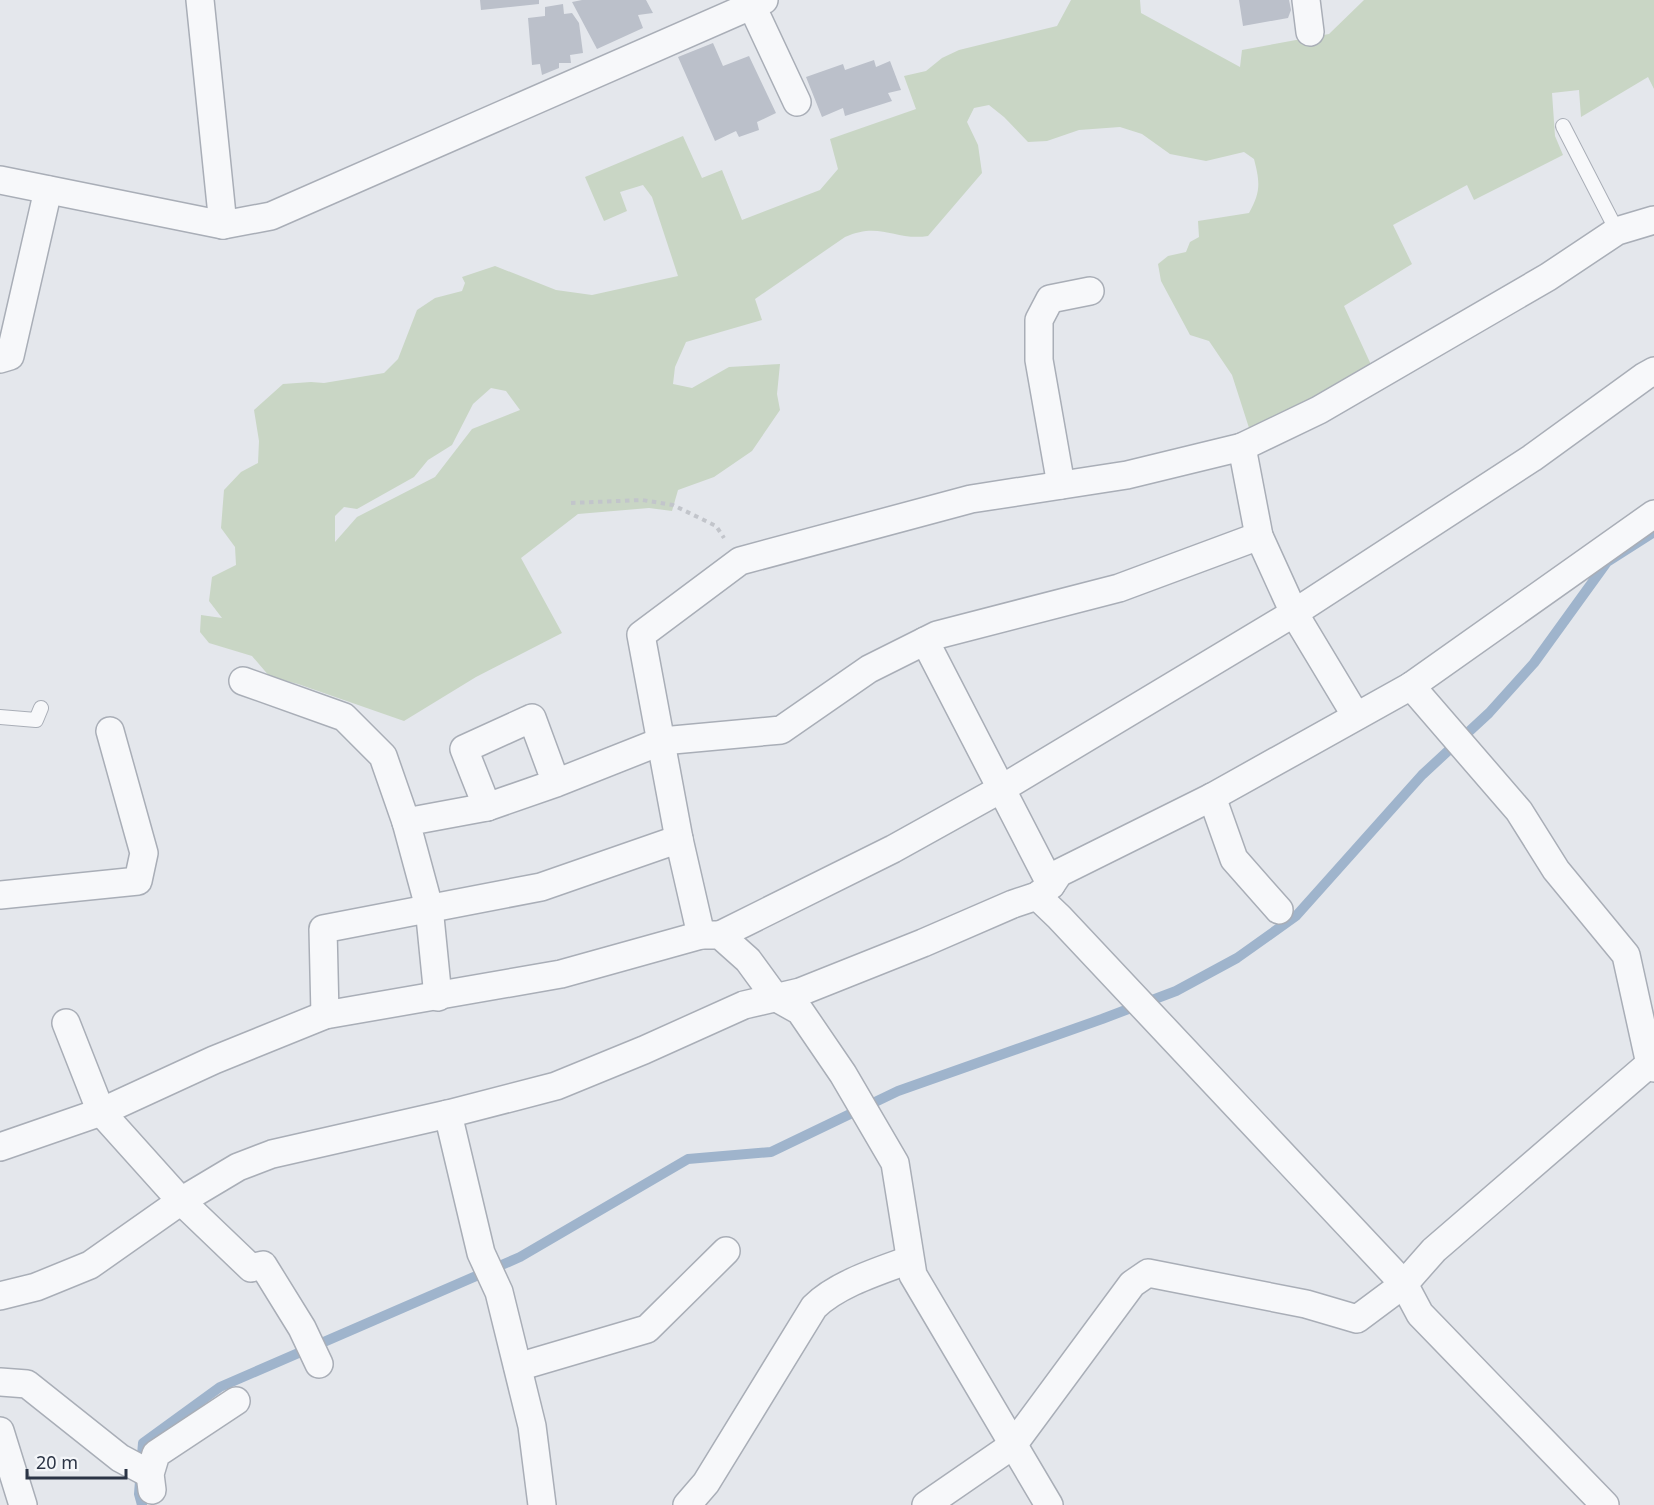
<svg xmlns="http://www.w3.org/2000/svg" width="1654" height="1505" font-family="'Noto Sans',sans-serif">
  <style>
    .green { fill: #c9d6c5; fill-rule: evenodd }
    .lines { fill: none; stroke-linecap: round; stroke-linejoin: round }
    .stream { stroke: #9fb4cc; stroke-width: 10 }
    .building { fill: #bbc0ca }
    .service-casing { stroke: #a9aeb7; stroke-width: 16 }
    .minor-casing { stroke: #a9aeb7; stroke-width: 30 }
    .path { stroke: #c2c5cb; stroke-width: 4; stroke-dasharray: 4.5 4.5; stroke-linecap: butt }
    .service { stroke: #f7f8fa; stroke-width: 14 }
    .minor { stroke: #f7f8fa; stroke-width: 27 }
  </style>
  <rect width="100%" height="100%" fill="#e4e7ec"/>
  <!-- green -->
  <path class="green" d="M 1071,0 L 1140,0 L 1141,13 L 1240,67 L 1242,50 L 1329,34 L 1364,0 L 1654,0 L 1654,89 L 1648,77 L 1581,117 L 1579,90 L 1552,93 L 1555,136 L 1563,155 L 1474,200 L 1467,185 L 1393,225 L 1412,264 L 1344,306 L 1373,369 L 1250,431 L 1232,375 L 1209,341 L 1190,335 L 1161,281 L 1158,264 L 1168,256 L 1186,252 L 1190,242 L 1199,237 L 1198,221 L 1249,213 C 1261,192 1260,182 1254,159 L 1244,152 L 1206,161 L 1170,154 L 1142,134 L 1120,127 L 1079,130 L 1047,141 L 1028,142 L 1004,117 L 989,105 L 974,108 L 967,122 L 978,145 L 982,173 L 928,236 C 895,241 880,221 845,237 L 755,299 L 762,320 L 686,342 L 675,367 L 673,384 L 692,388 L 729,367 L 780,364 L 777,394 L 780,410 L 752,451 L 714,477 L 678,490 L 672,511 L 649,508 L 578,514 L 521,558 L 562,633 L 476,677 L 404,721 L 298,684 L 270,677 L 252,656 L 209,643 L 200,632 L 201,615 L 222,618 L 209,601 L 212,577 L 236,565 L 235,547 L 221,528 L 224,490 L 241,472 L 258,463 L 259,441 L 254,410 L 283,384 L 311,382 L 324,383 L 384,373 L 398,359 L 417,310 L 435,298 L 462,291 L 465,283 L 462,277 L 495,266 L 556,290 L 592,295 L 678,276 L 652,197 L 643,185 L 620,192 L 627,211 L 604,221 L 585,177 L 683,136 L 702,178 L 722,170 L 742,220 L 820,190 L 838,169 L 830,139 L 916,109 L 904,76 L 926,71 L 942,58 L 959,50 L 1057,26 ZM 491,388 L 506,391 L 520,410 L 472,429 L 435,477 L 357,517 L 335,542 L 335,516 L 344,507 L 357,509 L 414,477 L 428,460 L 452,445 L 473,404 Z"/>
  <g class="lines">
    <!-- stream -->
    <polyline class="stream" points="142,1505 139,1494 143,1443 220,1387 520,1257 688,1159 771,1152 898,1091 1102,1019 1176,991 1237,958 1296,916 1422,775 1489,713 1534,663 1607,562 1654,532"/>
  </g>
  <!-- building -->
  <g class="building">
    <polygon points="480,0 539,0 539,4 481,10"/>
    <polygon points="582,0 646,0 653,13 638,15 643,28 597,49 572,2"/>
    <polygon points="1239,0 1289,0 1291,10 1288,18 1243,26"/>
    <polygon points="563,4 564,14 572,13 579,23 583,53 570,55 571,63 559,63 559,68 542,75 540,64 532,65 528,18 545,16 545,7"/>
    <polygon points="713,43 723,66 749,56 776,113 757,122 759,130 739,137 736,131 715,141 678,57"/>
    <polygon points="874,60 876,67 890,61 901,90 888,93 892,101 845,116 843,108 822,117 806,77 843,64 845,70"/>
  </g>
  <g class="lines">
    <defs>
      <g id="service">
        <polyline points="1563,126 1617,231"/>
        <polyline points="0,717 36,720 41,708"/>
      </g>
      <g id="minor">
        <polyline points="200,0 223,225"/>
        <polyline points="1306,0 1310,32"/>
        <polyline points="752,6 797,102"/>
        <polyline points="0,180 223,225 271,216 764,0"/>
        <polyline points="0,359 10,356 48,190"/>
        <polyline points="1242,447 1319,410 1548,277 1617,231 1654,220"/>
        <polyline points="1061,485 1039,360 1039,320 1050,299 1090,291"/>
        <polyline points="925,641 1051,885"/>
        <polyline points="243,681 344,717 383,756 406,822"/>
        <polyline points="1411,686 1519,811 1556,870 1626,955 1650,1064 1654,1068"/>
        <polyline points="556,783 532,718 464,749 487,807 556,783 662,741 781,730 869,669 937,635 1119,588 1259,536"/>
        <polyline points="1212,797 1234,859 1279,910"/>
        <polyline points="0,895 138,881 144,853 110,731"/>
        <polyline points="1037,896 1059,917 1404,1284 1420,1314 1605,1505"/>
        <polyline points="701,935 679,839 641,635 740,561 971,499 1127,475 1242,447 1259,536 1294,613 1356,716"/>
        <polyline points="720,935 893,849 1001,789 1294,613 1532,458 1645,376 1654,371"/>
        <polyline points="438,997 429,907 406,822 487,807"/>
        <polyline points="325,1015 323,929 541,887 679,839"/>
        <polyline points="66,1023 101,1112 181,1201 251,1268 263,1265 302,1328 319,1364"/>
        <polyline points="448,1114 481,1253 499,1292 532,1426 542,1505"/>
        <polyline points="0,1147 101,1112 214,1060 325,1015 561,974 701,935 720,935 748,960 775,997 800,1011 843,1074 895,1163 913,1275 1049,1505"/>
        <polyline points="0,1296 36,1287 90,1265 181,1201 238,1167 272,1154 448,1114 556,1086 644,1050 744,1005 800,992 923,943 1013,904 1037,896 1051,885 1059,873 1212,797 1411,686 1654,514"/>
        <polyline points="518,1367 647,1329 726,1251"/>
        <polyline points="0,1382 27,1384 120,1458 150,1474"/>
        <polyline points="0,1431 23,1505"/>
        <polyline points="152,1490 150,1474 156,1454 236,1401"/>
        <path d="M 687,1505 L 706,1483 L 814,1307 C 837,1284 879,1271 909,1260"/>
        <polyline points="926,1505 1013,1445 1132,1284 1148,1273 1306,1304 1357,1319 1404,1284 1434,1250 1654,1060"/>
      </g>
    </defs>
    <!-- service casing -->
    <use href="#service" class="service-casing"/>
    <!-- minor casing -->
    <use href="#minor" class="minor-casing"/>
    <!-- path -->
    <polyline class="path" points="571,503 642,500 673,505 716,526 724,538"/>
    <!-- service -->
    <use href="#service" class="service"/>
    <!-- minor -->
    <use href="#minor" class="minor"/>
  </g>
  <!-- scale -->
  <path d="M27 1469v9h99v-9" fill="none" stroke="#2b3445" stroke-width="3"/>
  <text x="36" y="1469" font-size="18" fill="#2b3445" stroke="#f4f6f9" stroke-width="4.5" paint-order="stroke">20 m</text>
</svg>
